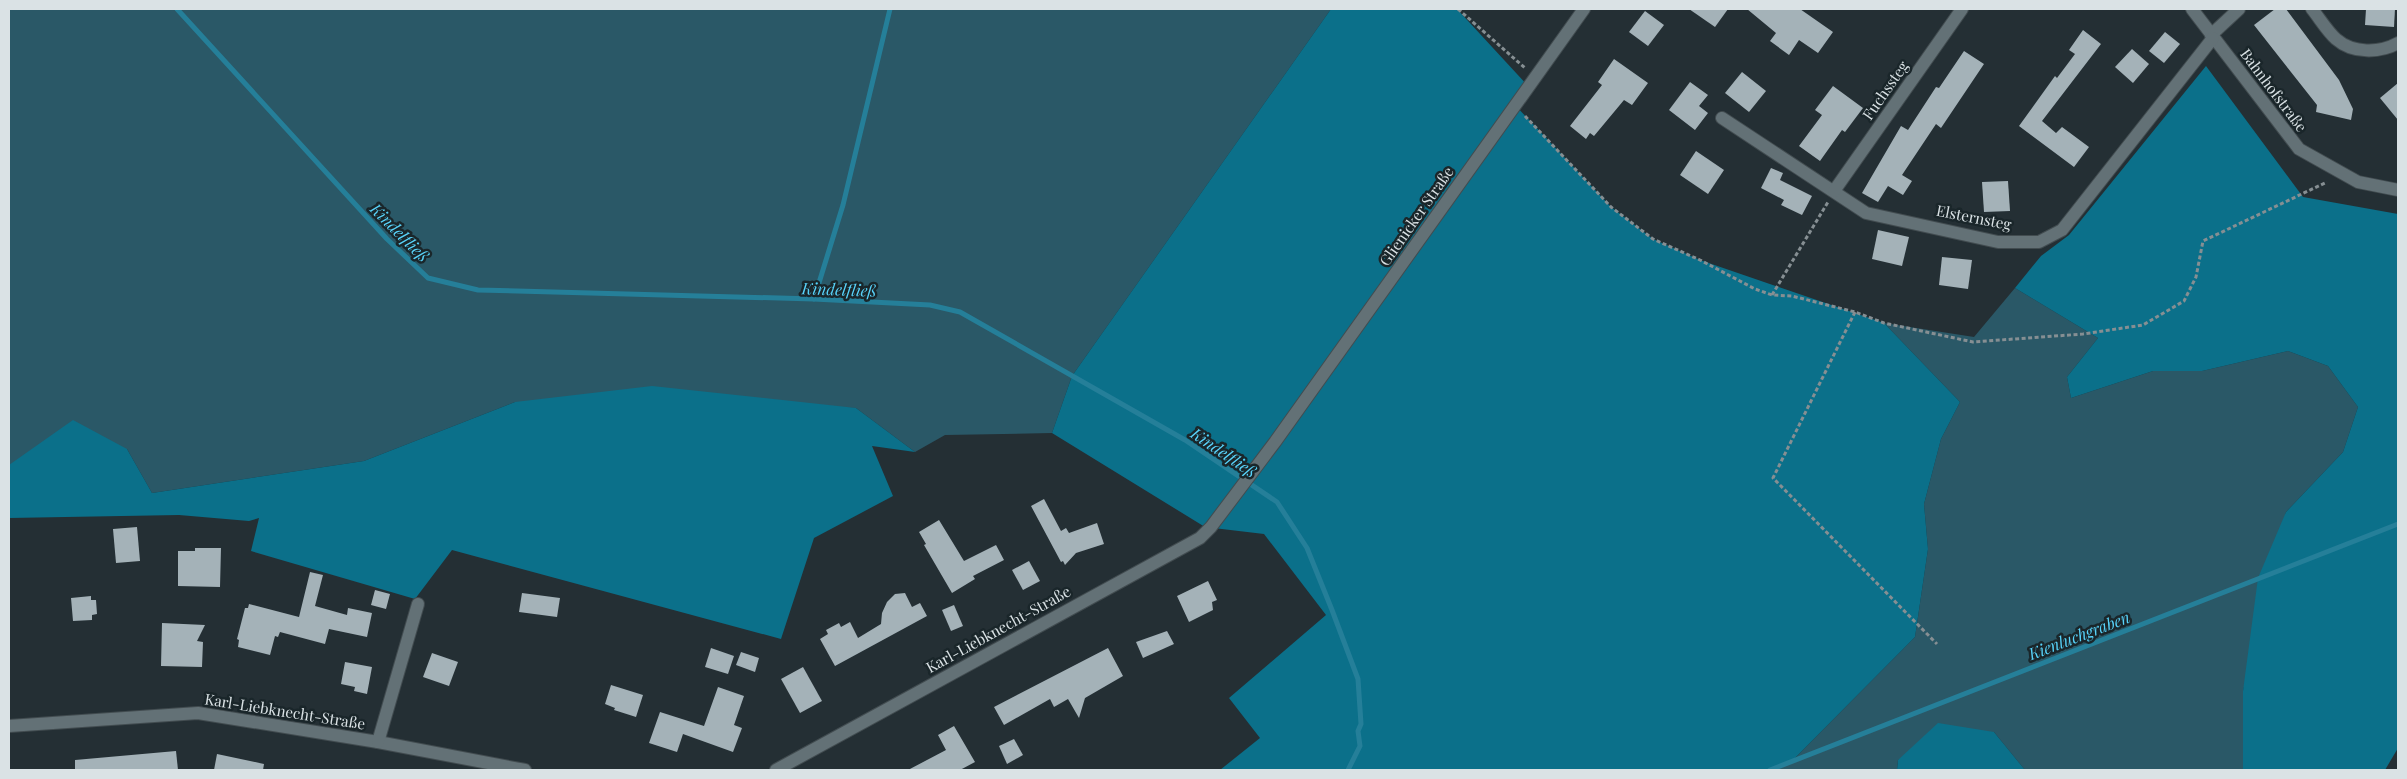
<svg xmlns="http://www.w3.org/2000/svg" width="2407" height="779" font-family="'Playfair Display',serif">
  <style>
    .green { fill: #2a5867 }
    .forest { fill: #0b708a }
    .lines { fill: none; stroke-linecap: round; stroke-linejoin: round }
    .stream { stroke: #257f99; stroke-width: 5 }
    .building { fill: #a4b2b8 }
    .minor-casing { stroke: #424c50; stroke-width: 14 }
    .path { stroke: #868f93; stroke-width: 3; stroke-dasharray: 4 2.5; stroke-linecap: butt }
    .minor { stroke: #637176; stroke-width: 12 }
    .labels { text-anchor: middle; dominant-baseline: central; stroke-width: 5; stroke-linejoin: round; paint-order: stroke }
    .street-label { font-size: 15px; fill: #dae2e5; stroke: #1a262a }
    .water-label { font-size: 16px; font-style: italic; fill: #58d3fa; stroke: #1a262a }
  </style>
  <rect width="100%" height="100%" fill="#242f34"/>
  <!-- green -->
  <g class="green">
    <polygon points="9,9 1331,9 1072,376 1052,433 945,435 915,452 856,408 515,402 364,461 152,493 127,449 9,465"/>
    <polygon points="2015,288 2098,338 2067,377 2071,398 2153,371 2202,371 2288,351 2328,366 2358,407 2343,452 2286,512 2243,691 2243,770 2025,770 1994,732 1898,760 1897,770 1770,770 1791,762 1915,637 1928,549 1924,504 1941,439 1960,402 1884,323 1974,337"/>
  </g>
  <!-- forest -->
  <g class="forest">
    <polygon points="1331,9 1457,9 1529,87 1515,105 1611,207 1653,239 1700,260 1884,323 1960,402 1941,439 1924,504 1928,549 1915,637 1791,762 1770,770 1220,770 1260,738 1229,698 1326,615 1264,534 1205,527 1052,433 1072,376"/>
    <polygon points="2206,66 2303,197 2398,214 2398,748 2385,770 2243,770 2243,691 2258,578 2286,512 2343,452 2358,407 2328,366 2288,351 2202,371 2153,371 2071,398 2067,377 2098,338 2015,288 2041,256 2069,235"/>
    <polygon points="652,386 856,408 915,452 872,446 893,496 814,538 781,639 452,550 415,599 251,551 259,518 249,521 179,515 9,518 9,465 73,420 127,449 152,493 364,461 515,402"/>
    <polygon points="1938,723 1994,732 2025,770 1897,770 1898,760"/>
  </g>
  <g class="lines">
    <!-- stream -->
    <g class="stream">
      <polyline points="177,9 387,239 428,278 478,290 814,299 930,305 960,312 1185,440 1277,502 1307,548 1332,610 1358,679 1361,724 1358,731 1360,746 1348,770"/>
      <polyline points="814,299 843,205 890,9"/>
      <polyline points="1770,770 2398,524"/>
    </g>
  </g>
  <!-- building -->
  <g class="building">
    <polygon points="1689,9 1728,9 1715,27"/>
    <polygon points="1747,9 1800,9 1833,32 1818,53 1799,40 1789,55 1770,41 1776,33"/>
    <polygon points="2275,9 2286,9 2339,80 2353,109 2351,120 2316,112 2317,105 2254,25"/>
    <polygon points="2366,9 2395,9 2394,27 2365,25"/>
    <polygon points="1645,11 1664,25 1648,46 1629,32"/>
    <polygon points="2083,30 2101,44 2042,121 2056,133 2062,127 2089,147 2074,167 2019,126 2055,76 2057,78 2075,54 2069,50"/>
    <polygon points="2165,32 2180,44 2164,63 2149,51"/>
    <polygon points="2132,49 2149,64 2133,83 2115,67"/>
    <polygon points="1964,51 1984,64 1941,128 1936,124 1902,175 1912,181 1903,195 1888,186 1878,202 1862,193 1901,126 1908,130 1936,87 1939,88"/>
    <polygon points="1614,59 1648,83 1632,105 1624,100 1594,136 1590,133 1586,139 1570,126 1602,85 1598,82"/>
    <polygon points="1742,72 1766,91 1749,112 1725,93"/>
    <polygon points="1690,82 1708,95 1699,106 1708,113 1695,130 1669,110"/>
    <polygon points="2398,83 2398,120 2380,98"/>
    <polygon points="1833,86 1863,108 1845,132 1842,130 1820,161 1799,146 1822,115 1815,110"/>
    <polygon points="1696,151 1724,170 1708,194 1680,175"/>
    <polygon points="1771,168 1783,173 1780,180 1812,196 1802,215 1781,205 1784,200 1761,188"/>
    <polygon points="2008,181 2010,211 1984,212 1982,182"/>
    <polygon points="1878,230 1909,237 1902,266 1872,259"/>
    <polygon points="1942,257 1972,260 1968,289 1939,285"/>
    <polygon points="1044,499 1061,531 1066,528 1069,533 1097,523 1104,544 1076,553 1065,565 1063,561 1061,562 1031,506"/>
    <polygon points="939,520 964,561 996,545 1004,560 973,576 975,579 952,593 924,545 926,544 919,532"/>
    <polygon points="137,527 140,561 116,563 113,529"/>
    <polygon points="195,548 221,548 220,587 178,586 178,551 195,551"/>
    <polygon points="1029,561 1040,581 1023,590 1012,570"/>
    <polygon points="310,572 323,575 315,606 347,615 348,608 372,613 367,637 329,629 325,644 280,632 278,637 275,636 270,655 238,647 239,640 237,639 245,608 248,608 249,604 299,617"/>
    <polygon points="1208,581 1217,600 1212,602 1213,610 1189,622 1177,596"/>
    <polygon points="375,590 390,594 386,609 371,605"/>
    <polygon points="522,593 560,598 557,617 519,612"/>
    <polygon points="905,593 912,607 920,603 927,616 835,666 820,639 828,634 826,630 839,623 841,627 850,622 858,638 881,624 882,613 887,602 895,594"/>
    <polygon points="91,596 91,600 96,600 97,614 92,615 92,620 73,621 71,598"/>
    <polygon points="954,605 963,626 951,631 942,610"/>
    <polygon points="162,623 205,625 197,641 203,642 202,667 161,666"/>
    <polygon points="1167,631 1174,644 1143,658 1136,642"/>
    <polygon points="711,648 734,656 728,674 705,667"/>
    <polygon points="1108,648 1123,676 1085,698 1079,718 1068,699 1054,707 1050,699 1004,725 994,707"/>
    <polygon points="741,652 759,658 755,672 736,665"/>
    <polygon points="432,653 458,662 449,686 423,677"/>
    <polygon points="345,662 372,667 367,694 354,691 355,687 341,684"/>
    <polygon points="803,667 822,701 800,713 781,679"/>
    <polygon points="611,685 643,695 636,717 614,710 615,708 605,704"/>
    <polygon points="718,687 744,696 734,725 742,728 733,752 683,734 677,752 649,743 660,712 704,726"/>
    <polygon points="954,726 975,762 960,770 908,770 946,750 938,735"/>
    <polygon points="1014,739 1023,755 1007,764 999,746"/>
    <polygon points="176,751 178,770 75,770 75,760"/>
    <polygon points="217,754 264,764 263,770 214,770"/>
  </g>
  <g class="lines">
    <defs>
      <g id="minor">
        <polyline points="2192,9 2299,149 2358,182 2398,190"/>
        <path d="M 2312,9 C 2320,19 2327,31 2336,39 C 2353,54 2380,53 2398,43"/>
        <polyline points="2211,35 2239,9"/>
        <polyline points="1722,118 1866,213 1998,242 2039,242 2062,230 2213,38"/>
        <polyline points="1834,191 1962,9"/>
        <polyline points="9,726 198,713 378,742 525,770"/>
        <polyline points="378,742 418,604"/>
        <polyline points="776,770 1200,538 1211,527 1275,442 1584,9"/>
      </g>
    </defs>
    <!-- minor casing -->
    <use href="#minor" class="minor-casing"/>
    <!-- path -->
    <g class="path">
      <polyline points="1458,9 1525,68"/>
      <polyline points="1525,116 1611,207 1653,239 1700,260 1755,289 1772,295 1792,296 1855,312 1884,323 1973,342 2083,334 2143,325 2184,301 2196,277 2203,241 2327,182"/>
      <polyline points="1772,295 1828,202"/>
      <polyline points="1855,312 1773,478 1937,644"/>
    </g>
    <!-- minor -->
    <use href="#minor" class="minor"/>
  </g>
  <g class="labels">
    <!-- street labels -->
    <g class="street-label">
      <text transform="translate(1885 90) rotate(-55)">Fuchssteg</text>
      <text transform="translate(2274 90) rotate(53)">Bahnhofstraße</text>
      <text transform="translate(1416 216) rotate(-55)">Glienicker Straße</text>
      <text transform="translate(1974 217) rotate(11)">Elsternsteg</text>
      <text transform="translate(998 629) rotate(-29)">Karl-Liebknecht-Straße</text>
      <text transform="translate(285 711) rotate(9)">Karl-Liebknecht-Straße</text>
    </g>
    <!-- water labels -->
    <g class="water-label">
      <text transform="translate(400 232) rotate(45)">Kindelfließ</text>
      <text transform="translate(839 289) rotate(2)">Kindelfließ</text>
      <text transform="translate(1224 452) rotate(34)">Kindelfließ</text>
      <text transform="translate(2079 635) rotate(-21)">Kienluchgraben</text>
    </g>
  </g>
  <!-- border -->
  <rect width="2407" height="779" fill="none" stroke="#dae2e5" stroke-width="20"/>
</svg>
